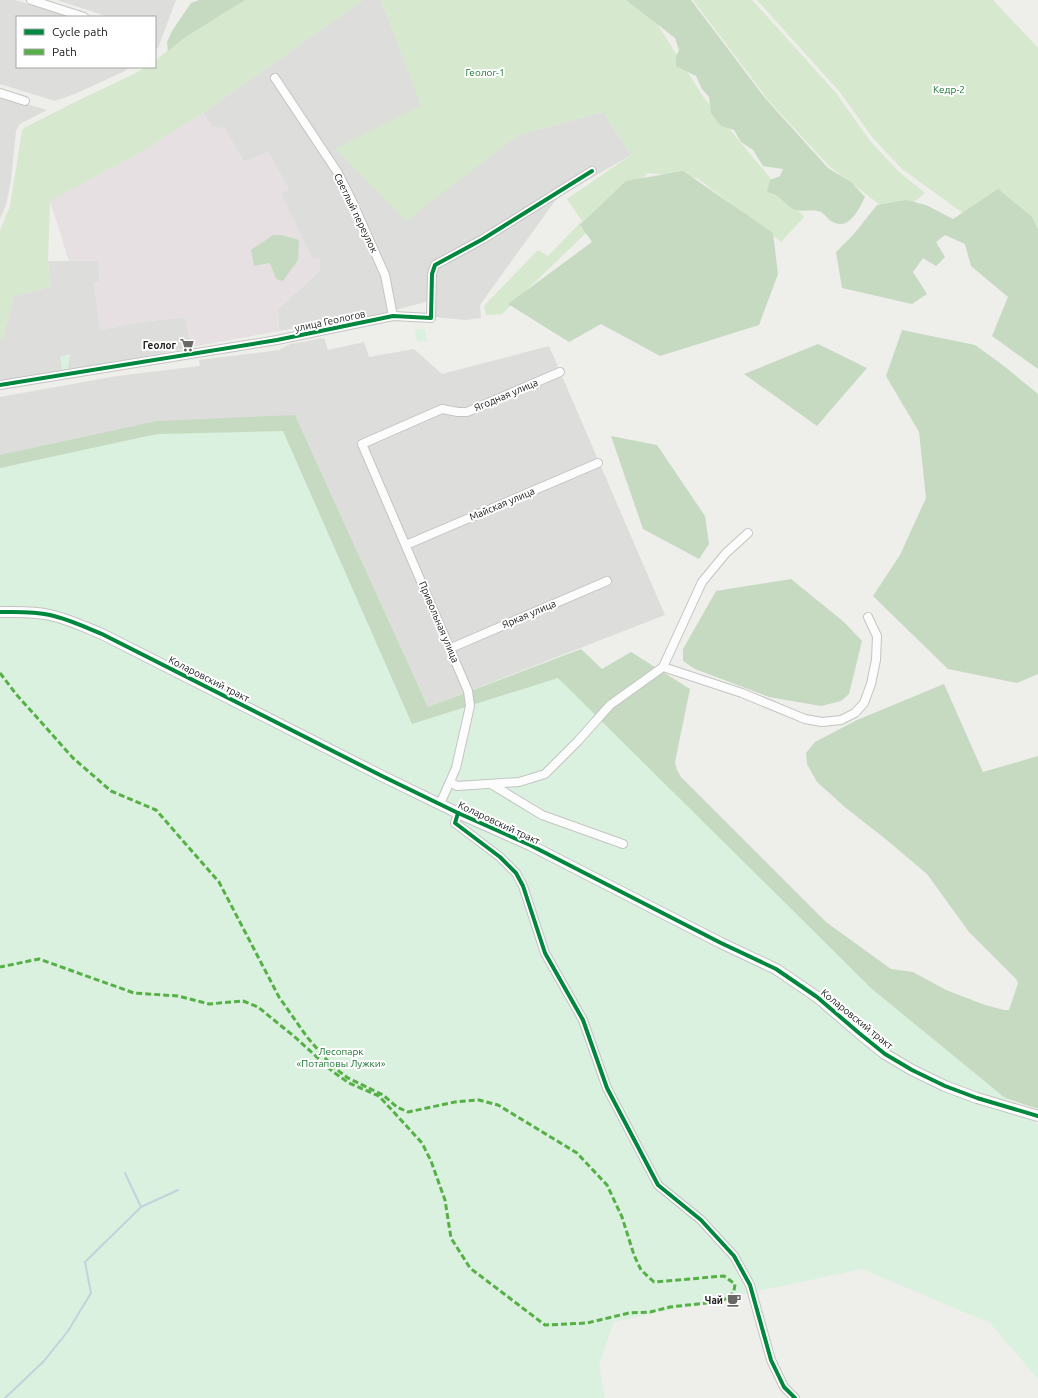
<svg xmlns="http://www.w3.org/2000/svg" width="1038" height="1398" font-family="Ubuntu,sans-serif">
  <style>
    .residential { fill: #dddddb }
    .industrial { fill: #e7e0e2 }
    .grass { fill: #d6e8cd }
    .forest { fill: #c6dac2 }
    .park { fill: #dbf1df }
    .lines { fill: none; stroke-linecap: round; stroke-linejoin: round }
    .stream { stroke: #c1d3dd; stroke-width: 2 }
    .minor-casing { stroke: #c4c4c2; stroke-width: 10 }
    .tertiary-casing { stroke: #c4c4c2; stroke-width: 12 }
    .minor { stroke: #fcfcfc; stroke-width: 8 }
    .tertiary { stroke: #fcfcfc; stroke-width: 10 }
    .quiet { stroke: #55b145; stroke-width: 3; stroke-dasharray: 6 3; stroke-linecap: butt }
    .cycleway-casing { stroke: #fff; stroke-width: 6 }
    .cycleway { stroke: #00873e; stroke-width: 4 }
    .labels { text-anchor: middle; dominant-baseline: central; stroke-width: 4; stroke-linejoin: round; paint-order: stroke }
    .park-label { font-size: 10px; fill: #197432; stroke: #fff }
    .street-label { font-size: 10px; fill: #202020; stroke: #fff }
    .poi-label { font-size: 10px; font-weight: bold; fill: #202020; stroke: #fff; text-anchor: end }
  </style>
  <rect width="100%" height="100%" fill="#eeeeea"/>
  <!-- residential -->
  <g class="residential">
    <polygon points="0,0 15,0 71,17 17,17 17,67 130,67 123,72 77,93 55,101 0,84"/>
    <polygon points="57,0 176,0 158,48 155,50 155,17 109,17"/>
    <polygon points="363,0 381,0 422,107 405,221 518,135 603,112 631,155 557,198 480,305 481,318 465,320 435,317 435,303 429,301 384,313 318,327 317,324 279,331 278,309 320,271 319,257 313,260 280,193 289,189 268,152 244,162 225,129 212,127 203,113"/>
    <polygon points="0,96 47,110 20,124 16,131 11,181 6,205 0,219"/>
    <polygon points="48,261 98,261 100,282 94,283 100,330 142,322 185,317 192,347 107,364 0,383 0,338 3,338 14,296 50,287"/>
    <polygon points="324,338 328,350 364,342 369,357 414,349 442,374 549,346 665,615 428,707 295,415 0,455 0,397 117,376 200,366 199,360 279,350 290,344"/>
  </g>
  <!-- industrial -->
  <polygon class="industrial" points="203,113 212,127 225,128 244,162 268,152 289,189 281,193 313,260 319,257 320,271 278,309 279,331 192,347 185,317 142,322 100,330 94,283 100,281 98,261 69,261 50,201 143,151"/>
  <!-- grass -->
  <g class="grass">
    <polygon points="245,0 363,0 203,113 143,151 50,201 48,261 50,287 14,296 3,338 0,338 0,230 10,206 22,131 24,128 77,101 130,76 146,67 155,67 155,61 183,38"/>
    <polygon points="381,0 642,0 704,98 755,160 804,217 781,242 697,178 648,173 502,314 486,315 484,306 538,250 548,256 582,221 567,199 631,155 603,112 518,135 406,221 335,149 421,106"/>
    <polygon points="693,0 752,0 836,93 870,141 899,172 925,193 896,217 829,166 769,101"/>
    <polygon points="757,0 993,0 1038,48 1038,227 1013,241 996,237 902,169 873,138 839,91"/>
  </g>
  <!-- forest -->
  <g class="forest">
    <polygon points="199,0 245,0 184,38 168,51 167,42 172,31 191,3"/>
    <path d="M 626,0 L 691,0 L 765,98 L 828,168 L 851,182 L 865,197 C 859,209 849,231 833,222 C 828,220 825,214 821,212 C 813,209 803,212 796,210 C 783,205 783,195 767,192 L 770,180 L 780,176 L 783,169 L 763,166 L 753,150 L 741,142 L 734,130 L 721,126 L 711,113 L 709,97 L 702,89 L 696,76 L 676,66 L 676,57 L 679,50 L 675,38 Z"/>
    <polygon points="683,171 773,233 778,274 759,325 660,356 601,324 569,342 508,304 592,242 580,225 626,181"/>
    <polygon points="998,189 1032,217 1038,229 1038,369 992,336 1008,297 971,266 965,244 945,235 936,242 945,257 936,266 923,258 913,272 927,294 912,304 842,288 836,252 853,235 877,205 906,200 926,205 953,219"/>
    <polygon points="273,235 282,235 299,240 298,260 283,281 276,279 270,263 254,266 251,250"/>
    <polygon points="902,330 975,345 1004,366 1038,394 1038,674 1017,683 948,669 873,596 900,555 926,498 919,432 886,376"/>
    <polygon points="818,344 867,368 817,426 744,374"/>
    <polygon points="295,415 428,707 581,649 602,669 631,652 690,689 675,762 677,770 681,777 826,922 891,969 913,972 946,990 985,1005 1004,1010 1009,1010 1018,983 1016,979 969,932 927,874 888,841 846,808 817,782 807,764 806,753 815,742 857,720 944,684 983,772 1038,756 1038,1109 984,1091 0,598 0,455 157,421"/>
    <polygon points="611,436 657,445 705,516 709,544 699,559 643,529"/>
    <polygon points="791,579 844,622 862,641 849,694 841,701 821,706 769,697 695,669 683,661 683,649 716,591"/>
  </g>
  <!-- park -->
  <g class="park">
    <polygon points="415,329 425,329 427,341 417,342"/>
    <polygon points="70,354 68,369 62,370 60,357"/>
    <polygon points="283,431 412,724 558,678 872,989 1038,1125 1038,1379 990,1323 862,1269 614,1322 599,1365 605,1398 0,1398 0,468 157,434"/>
  </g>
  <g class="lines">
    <!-- stream -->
    <g class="stream">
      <polyline points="141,1207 178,1190"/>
      <polyline points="5,1398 44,1361 68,1331 91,1293 85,1262 141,1207 125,1173"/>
    </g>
    <defs>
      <g id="minor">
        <polyline points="31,0 84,17"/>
        <polyline points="275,78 338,173 351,199 385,275 393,316"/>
        <polyline points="0,93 25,101"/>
        <polyline points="0,385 277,340 393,316 431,318 432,274 435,265 483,239 592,171"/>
        <polyline points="406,545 598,463"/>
        <polyline points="451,648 607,581"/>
        <polyline points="663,667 742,693 805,719 822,722 841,720 855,713 864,703 871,684 876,660 877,636 868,617"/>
        <polyline points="450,782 457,786 519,782 545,774 578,741 610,705 663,667 702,582 726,553 748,533"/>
        <polyline points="491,784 542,815 623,844"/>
        <polyline points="440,804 456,768 470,706 468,691 362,444 442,409 458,412 467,412 560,372"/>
        <polyline points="458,813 455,823 500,857 516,873 523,886 545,953 583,1020 607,1088 658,1185 701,1220 734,1256 750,1285 771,1360 784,1387 795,1398"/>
      </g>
      <path id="tertiary" d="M 0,612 C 16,612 33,611 50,615 C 68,619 85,627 102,634 L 382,776 L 458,813 L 530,845 L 721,943 L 776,969 L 817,997 L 859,1033 L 885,1054 L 912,1070 L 945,1086 L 977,1098 L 1038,1116"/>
    </defs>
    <!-- minor casing -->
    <use href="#minor" class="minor-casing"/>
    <!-- tertiary casing -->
    <use href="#tertiary" class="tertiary-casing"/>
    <!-- minor -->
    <use href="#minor" class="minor"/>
    <!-- tertiary -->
    <use href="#tertiary" class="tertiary"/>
    <!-- quiet -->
    <polyline class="quiet" points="0,673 16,694 73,758 111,791 156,810 219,882 279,997 307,1037 332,1066 348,1078 383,1095 397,1107 408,1112 455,1102 479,1100 498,1105 577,1153 607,1185 622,1217 634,1255 641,1270 654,1282 724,1276 735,1284 734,1291 729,1298 716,1302 670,1307 650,1312 629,1313 587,1323 545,1325 470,1268 451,1238 445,1200 431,1161 422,1143 379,1096 349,1083 332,1071 296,1038 258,1007 243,1001 209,1004 178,996 134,993 39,959 0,967"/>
    <defs>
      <g id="cycleway">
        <polyline points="0,385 277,340 393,316 431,318 432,274 435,265 483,239 592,171"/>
        <path d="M 0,612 C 16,612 33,611 50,615 C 68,619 85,627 102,634 L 382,776 L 458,813 L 530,845 L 721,943 L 776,969 L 817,997 L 859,1033 L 885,1054 L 912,1070 L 945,1086 L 977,1098 L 1038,1116"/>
        <polyline points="458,813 455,823 500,857 516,873 523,886 545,953 583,1020 607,1088 658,1185 701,1220 734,1256 750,1285 771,1360 784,1387 795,1398"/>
      </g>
    </defs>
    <!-- cycleway casing -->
    <use href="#cycleway" class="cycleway-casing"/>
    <!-- cycleway -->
    <use href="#cycleway" class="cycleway"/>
  </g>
  <!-- icons -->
  <defs>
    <symbol id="supermarket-bare" viewBox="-9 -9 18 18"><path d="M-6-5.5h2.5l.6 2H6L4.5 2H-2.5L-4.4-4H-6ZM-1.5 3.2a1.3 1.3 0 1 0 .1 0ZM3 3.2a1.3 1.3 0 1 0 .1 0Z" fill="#686867" stroke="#fff" stroke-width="2.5" paint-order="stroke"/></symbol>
    <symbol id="cafe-bare" viewBox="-9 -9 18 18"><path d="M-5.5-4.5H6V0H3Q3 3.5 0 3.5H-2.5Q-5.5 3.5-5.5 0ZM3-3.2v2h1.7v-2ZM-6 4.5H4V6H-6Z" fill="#686867" stroke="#fff" stroke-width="2.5" paint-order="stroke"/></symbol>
  </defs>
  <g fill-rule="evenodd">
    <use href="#supermarket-bare" x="177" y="335" width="20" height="20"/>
    <use href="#cafe-bare" x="724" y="1290" width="20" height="20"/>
  </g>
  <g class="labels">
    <!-- park labels -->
    <g class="park-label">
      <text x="485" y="72">Геолог-1</text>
      <text x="949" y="89">Кедр-2</text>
      <text x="341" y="1051">Лесопарк<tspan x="341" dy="12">«Потаповы Лужки»</tspan></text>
    </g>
    <!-- street labels -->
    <g class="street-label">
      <text transform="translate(356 213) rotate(64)">Светлый переулок</text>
      <text transform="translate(330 321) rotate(-12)">улица Геологов</text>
      <text transform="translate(506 395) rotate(-23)">Ягодная улица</text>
      <text transform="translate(502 504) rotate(-23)">Майская улица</text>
      <text transform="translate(529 614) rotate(-23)">Яркая улица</text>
      <text transform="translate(439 622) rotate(67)">Привольная улица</text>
      <text transform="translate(209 679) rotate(27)">Коларовский тракт</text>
      <text transform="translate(499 823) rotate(25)">Коларовский тракт</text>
      <text transform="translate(857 1019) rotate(39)">Коларовский тракт</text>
    </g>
    <!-- poi labels -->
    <g class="poi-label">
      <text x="176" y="345">Геолог</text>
      <text x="723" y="1300">Чай</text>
    </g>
  </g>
  <!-- legend -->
  <rect x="16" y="16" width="140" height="52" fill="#ffffff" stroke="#a6a6a6"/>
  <rect x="24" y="29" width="20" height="6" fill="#00873e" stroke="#a6a6a6"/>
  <text x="52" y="36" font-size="12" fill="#202020">Cycle path</text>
  <rect x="24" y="49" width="20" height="6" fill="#55b145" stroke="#a6a6a6"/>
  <text x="52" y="56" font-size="12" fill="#202020">Path</text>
</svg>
